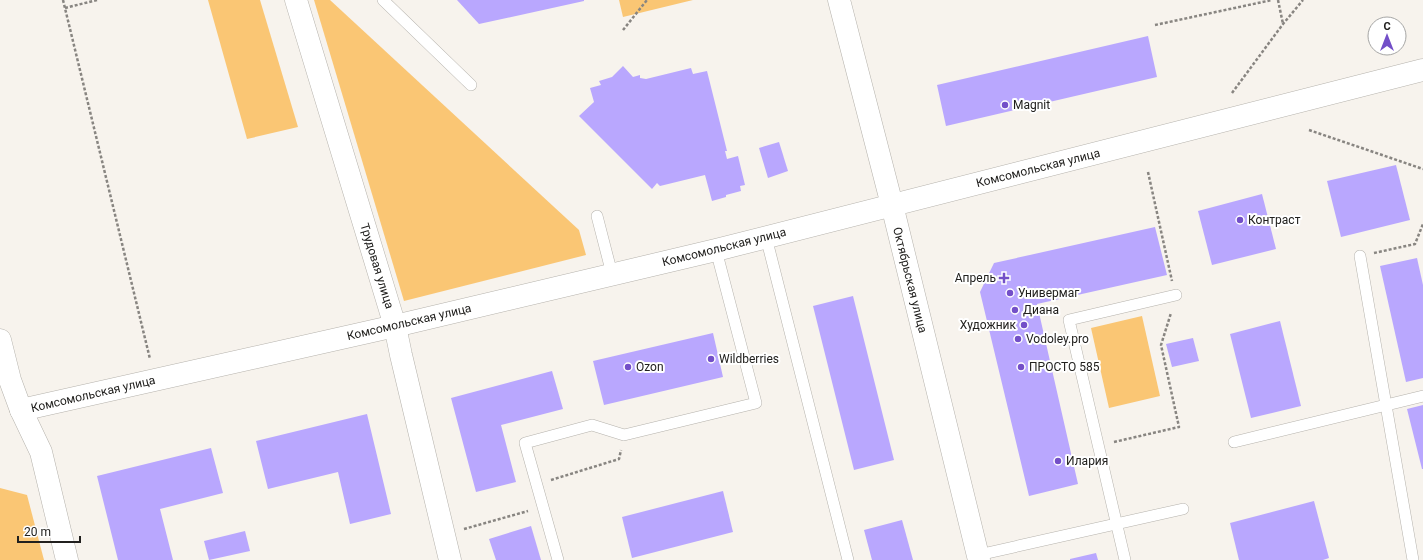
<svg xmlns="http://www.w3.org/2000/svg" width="1423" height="560" font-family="Roboto,sans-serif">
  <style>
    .green { fill: #fac674 }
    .building { fill: #b9a7fe }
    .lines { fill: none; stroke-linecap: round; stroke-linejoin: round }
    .service-casing { stroke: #b5b2ac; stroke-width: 12 }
    .minor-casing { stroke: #b5b2ac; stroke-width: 23 }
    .tertiary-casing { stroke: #b5b2ac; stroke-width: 23 }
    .path { stroke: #888581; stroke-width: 2.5; stroke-dasharray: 3 2; stroke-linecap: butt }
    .service { stroke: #fff; stroke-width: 11 }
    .minor { stroke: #fff; stroke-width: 22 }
    .tertiary { stroke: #fff; stroke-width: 22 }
    .poi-dot { fill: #734fc8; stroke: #fff; stroke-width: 1.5 }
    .labels { text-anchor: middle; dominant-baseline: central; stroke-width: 4; stroke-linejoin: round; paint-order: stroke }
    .poi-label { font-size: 12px; fill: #21201e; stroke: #fff; text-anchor: start }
    .street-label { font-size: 12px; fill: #21201e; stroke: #fff }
  </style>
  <rect width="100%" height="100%" fill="#f7f3ed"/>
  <!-- green -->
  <g class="green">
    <polygon points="208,0 260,0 298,127 247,139"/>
    <polygon points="314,0 330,0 579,230 586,255 404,301"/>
    <polygon points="619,0 693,0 623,17"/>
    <polygon points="1142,316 1160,396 1109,408 1091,328"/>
    <polygon points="0,488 27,495 44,560 0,560"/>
  </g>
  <!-- building -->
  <g class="building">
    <polygon points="457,0 584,0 584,1 479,24"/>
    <polygon points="1148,36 1157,77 946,126 937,85"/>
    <polygon points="623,66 633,77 640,75 640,78 646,79 691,68 693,74 707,71 727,151 725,151 727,159 738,156 745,185 740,186 741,191 726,195 726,197 712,201 705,175 660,186 657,183 652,189 579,116 594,102 590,88 601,85 599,81 612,77"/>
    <polygon points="779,142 788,171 768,178 759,148"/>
    <polygon points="1396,165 1410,220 1341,237 1327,181"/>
    <polygon points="1262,194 1276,249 1212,265 1198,211"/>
    <polygon points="1155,227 1167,275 1037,304 1078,484 1029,496 980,292 994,263"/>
    <polygon points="1417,258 1423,285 1423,378 1406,382 1380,266"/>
    <polygon points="853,296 894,460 854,470 813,306"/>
    <polygon points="1280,321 1301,406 1251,418 1230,334"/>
    <polygon points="713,333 723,377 604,405 593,361"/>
    <polygon points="1193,338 1199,361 1172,367 1166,344"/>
    <polygon points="552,371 563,409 501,425 516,482 476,492 451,398"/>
    <polygon points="1423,405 1423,469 1422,469 1407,409"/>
    <polygon points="367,414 391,514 350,524 338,472 268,489 256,441"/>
    <polygon points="211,448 223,493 160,509 173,560 118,560 97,476"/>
    <polygon points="723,491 733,532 632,558 622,517"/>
    <polygon points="1314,501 1329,558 1323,560 1239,560 1230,523"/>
    <polygon points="902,520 913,560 872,560 864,530"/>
    <polygon points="531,526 541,560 496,560 489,539"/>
    <polygon points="245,531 250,551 209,560 204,541"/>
    <polygon points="1096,553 1098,560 1070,560 1070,559"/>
  </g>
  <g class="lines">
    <defs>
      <g id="service">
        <polyline points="383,0 471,85"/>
        <polyline points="597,216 612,274"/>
        <polyline points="766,237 848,560"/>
        <polyline points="1360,256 1413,560"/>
        <polyline points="1234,442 1423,396"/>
        <polyline points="978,555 1183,509"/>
        <polyline points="558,560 525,443 592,425 624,435 756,403 716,250"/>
        <polyline points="1125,560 1069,320 1176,295"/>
      </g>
      <g id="minor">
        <polyline points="296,0 395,326 401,355 450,560"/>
        <polyline points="839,0 892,205 979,560"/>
      </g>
      <g id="tertiary">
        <polyline points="0,340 10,380 21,410 41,452 67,560"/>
        <polyline points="21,410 395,326 716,250 1423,70"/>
      </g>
    </defs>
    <!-- service casing -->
    <use href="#service" class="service-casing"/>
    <!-- minor casing -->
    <use href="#minor" class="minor-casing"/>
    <!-- tertiary casing -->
    <use href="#tertiary" class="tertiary-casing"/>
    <!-- path -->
    <g class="path">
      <polyline points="63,0 150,359"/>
      <polyline points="1278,0 1283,24"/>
      <polyline points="65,8 97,0"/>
      <polyline points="1155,25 1272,0"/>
      <polyline points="623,30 647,0"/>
      <polyline points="1232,93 1283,24 1303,0"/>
      <polyline points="1309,130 1423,169"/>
      <polyline points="1148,172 1172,281"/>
      <polyline points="1374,253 1415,244 1423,224"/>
      <polyline points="1114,442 1179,427 1161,345 1171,313"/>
      <polyline points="551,480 619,459 621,450"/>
      <polyline points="464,529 528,511"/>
    </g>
    <!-- service -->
    <use href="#service" class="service"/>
    <!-- minor -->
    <use href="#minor" class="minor"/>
    <!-- tertiary -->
    <use href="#tertiary" class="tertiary"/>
  </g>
  <!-- markers -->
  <g class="poi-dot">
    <circle cx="1005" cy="105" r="4"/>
    <circle cx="1240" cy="220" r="4"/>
    <path d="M1002 272h4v4h4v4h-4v4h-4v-4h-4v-4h4z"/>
    <circle cx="1010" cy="293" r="4"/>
    <circle cx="1015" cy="310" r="4"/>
    <circle cx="1024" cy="325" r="4"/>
    <circle cx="1018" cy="339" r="4"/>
    <circle cx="711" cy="359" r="4"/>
    <circle cx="628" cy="367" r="4"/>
    <circle cx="1021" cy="367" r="4"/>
    <circle cx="1058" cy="461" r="4"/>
  </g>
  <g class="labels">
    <!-- poi labels -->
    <g class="poi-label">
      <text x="1013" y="105">Magnit</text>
      <text x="1248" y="220">Контраст</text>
      <text x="996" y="278" text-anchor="end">Апрель</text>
      <text x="1018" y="293">Универмаг</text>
      <text x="1023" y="310">Диана</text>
      <text x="1016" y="325" text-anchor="end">Художник</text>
      <text x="1026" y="339">Vodoley.pro</text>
      <text x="719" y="359">Wildberries</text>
      <text x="636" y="367">Ozon</text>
      <text x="1029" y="367">ПРОСТО 585</text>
      <text x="1066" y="461">Илария</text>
    </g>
    <!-- street labels -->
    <g class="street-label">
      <text transform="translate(1038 168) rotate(-14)">Комсомольская улица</text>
      <text transform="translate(724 247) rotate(-14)">Комсомольская улица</text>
      <text transform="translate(377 266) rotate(73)">Трудовая улица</text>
      <text transform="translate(910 280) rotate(76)">Октябрьская улица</text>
      <text transform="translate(409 322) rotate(-13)">Комсомольская улица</text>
      <text transform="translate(93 394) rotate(-13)">Комсомольская улица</text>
    </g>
  </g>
  <!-- north arrow -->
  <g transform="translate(1387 36)"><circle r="19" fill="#ffffff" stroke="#a6a6a5"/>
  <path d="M0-3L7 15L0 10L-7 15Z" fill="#734fc8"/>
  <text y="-6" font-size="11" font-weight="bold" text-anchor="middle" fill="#21201e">С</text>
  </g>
  <!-- scale -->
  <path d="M18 536v6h62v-6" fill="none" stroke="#21201e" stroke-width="2"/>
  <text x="24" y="536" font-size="12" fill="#21201e" stroke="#ffffff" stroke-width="3" paint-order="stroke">20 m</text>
</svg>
